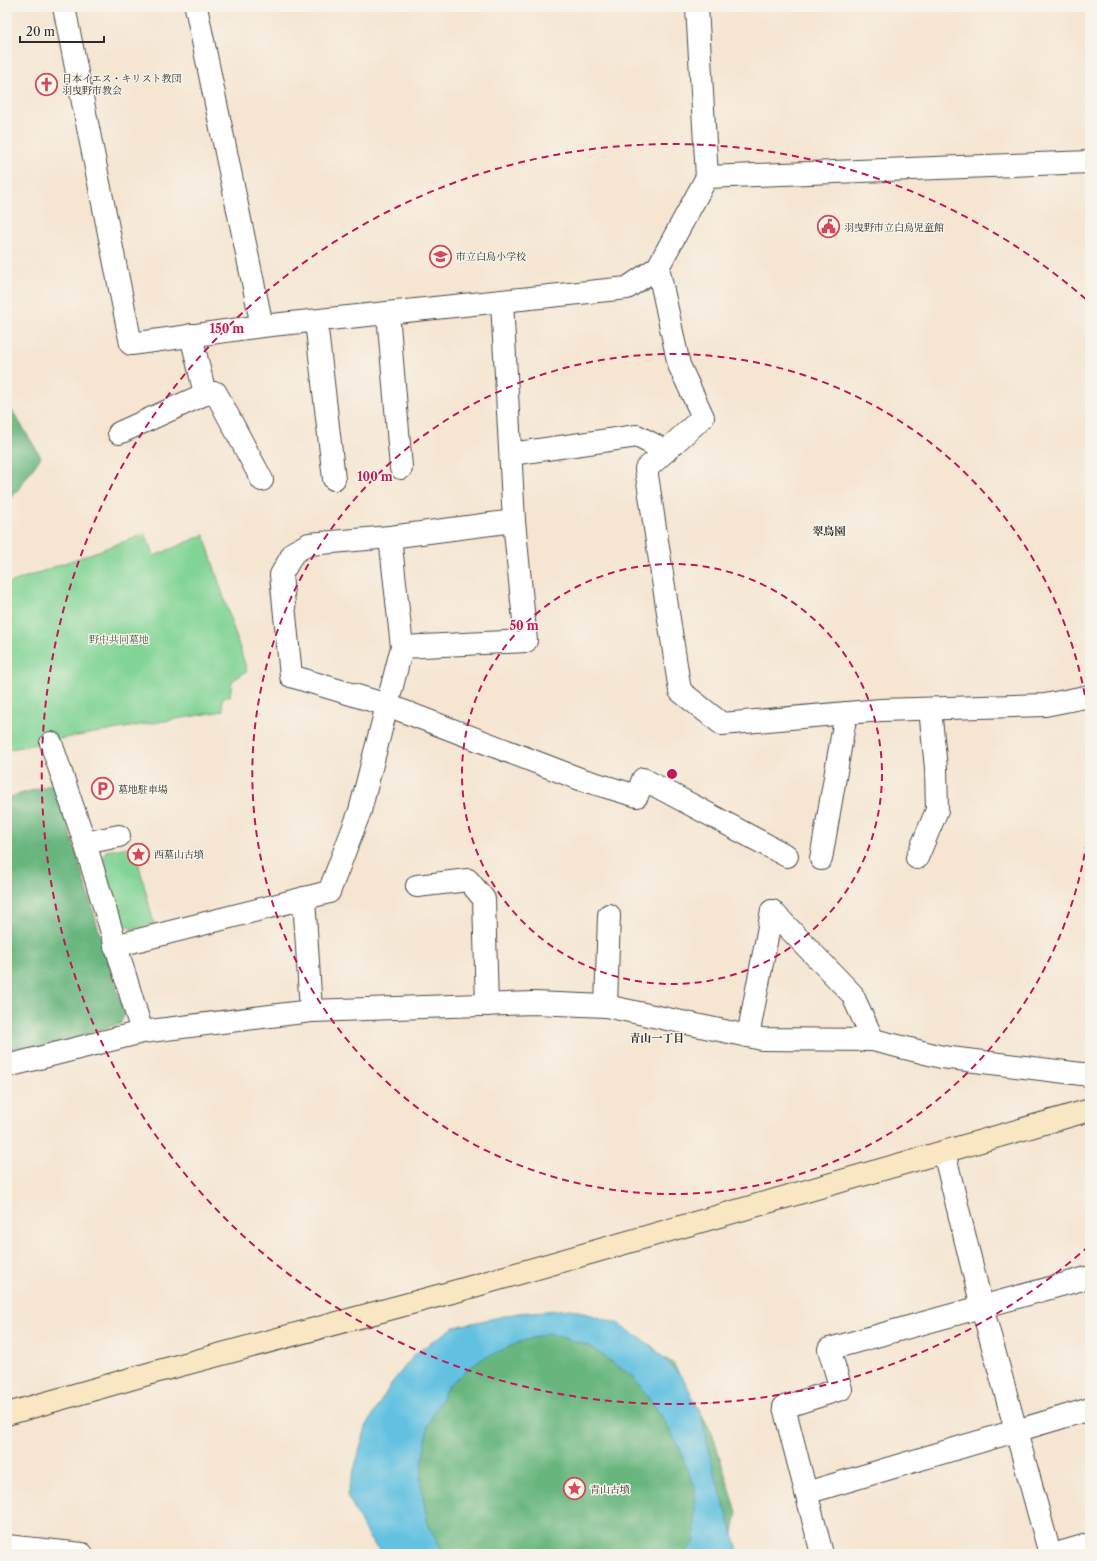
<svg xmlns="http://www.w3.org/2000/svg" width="1097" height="1561" font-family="'Libre Caslon Text','Noto Serif JP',serif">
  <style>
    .green { fill: #81d495; stroke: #568060 }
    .forest { fill: #68b67e; stroke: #4a7054 }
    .water { fill: #62c1e1; stroke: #467686 }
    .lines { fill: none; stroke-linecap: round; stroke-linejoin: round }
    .street-casing { stroke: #494744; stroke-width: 24 }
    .secondary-casing { stroke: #494744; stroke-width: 24 }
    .street { stroke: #fff; stroke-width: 22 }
    .secondary { stroke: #f9e7c3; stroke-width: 22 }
    .ring { fill: none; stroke: #c2185b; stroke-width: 2; stroke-dasharray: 7 5 }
    .labels { text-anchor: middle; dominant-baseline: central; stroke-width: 3; stroke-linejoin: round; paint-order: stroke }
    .poi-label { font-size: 10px; fill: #2b2b2b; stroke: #f7f3e8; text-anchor: start }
    .park-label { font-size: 10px; fill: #405546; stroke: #f7f3e8 }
    .neighbourhood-label { font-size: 11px; font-weight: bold; fill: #2b2b2b; stroke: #f7f3e8 }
    .centre { fill: #c2185b; stroke: #f7f3e8; stroke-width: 2 }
    .ring-label { font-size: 12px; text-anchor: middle; font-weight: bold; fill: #c2185b; stroke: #f7f3e8; stroke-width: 3; stroke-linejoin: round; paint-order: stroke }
  </style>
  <rect width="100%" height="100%" fill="#f7f3e8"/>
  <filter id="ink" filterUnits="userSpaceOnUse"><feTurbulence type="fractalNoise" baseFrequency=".025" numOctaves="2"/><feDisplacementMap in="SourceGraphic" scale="8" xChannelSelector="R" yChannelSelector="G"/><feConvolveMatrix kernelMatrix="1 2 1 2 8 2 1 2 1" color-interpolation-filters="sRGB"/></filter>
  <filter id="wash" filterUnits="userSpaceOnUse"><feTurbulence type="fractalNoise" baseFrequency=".012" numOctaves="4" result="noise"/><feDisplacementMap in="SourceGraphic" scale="16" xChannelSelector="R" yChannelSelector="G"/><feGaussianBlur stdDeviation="0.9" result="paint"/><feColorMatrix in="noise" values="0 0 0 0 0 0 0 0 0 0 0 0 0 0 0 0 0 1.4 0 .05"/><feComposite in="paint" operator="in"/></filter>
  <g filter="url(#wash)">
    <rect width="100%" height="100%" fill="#f5e5d1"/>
    <!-- green -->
    <g class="green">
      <polygon points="145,534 154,556 204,535 247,671 232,681 230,696 222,698 223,711 60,739 7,750 7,584"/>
      <polygon points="134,846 154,924 132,929 120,922 103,858 106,851"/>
    </g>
    <!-- forest -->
    <g class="forest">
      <polygon points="7,402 41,457 7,505"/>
      <polygon points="53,784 57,788 101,938 125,1014 120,1024 52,1044 7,1056 7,798"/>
      <polygon points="611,1328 673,1363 712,1433 737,1512 729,1554 424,1554 415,1519 423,1392 474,1350 540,1333"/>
    </g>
    <!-- water -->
    <polygon class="water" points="572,1309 617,1323 652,1346 683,1378 701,1413 710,1458 739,1554 683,1554 695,1542 695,1486 687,1470 680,1449 663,1418 632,1376 589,1346 548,1333 520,1342 478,1361 448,1386 428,1425 420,1480 428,1524 442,1550 447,1554 382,1554 369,1538 347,1495 366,1427 391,1384 416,1353 454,1327 518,1313"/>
  </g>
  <g filter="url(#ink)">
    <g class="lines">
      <defs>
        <g id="street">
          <polyline points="64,7 131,344 262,326 627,288 658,267 707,177 697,7"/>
          <polyline points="196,7 262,326"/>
          <polyline points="707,177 1090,162"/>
          <polyline points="658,267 679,365 703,417 646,469 680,691 722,724 881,710 1045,705 1090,696"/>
          <polyline points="388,313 401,468"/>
          <polyline points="316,321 334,479"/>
          <polyline points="191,335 205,394"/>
          <polyline points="119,433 205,394 216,393 262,480"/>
          <polyline points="511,454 637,436 666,451"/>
          <polyline points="514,521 390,537 309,544 294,552 281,575 291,676 387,705 580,779 637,796 643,779 787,856"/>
          <polyline points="402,647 526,641 514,521 502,302"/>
          <polyline points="51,743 85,843 142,1032"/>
          <polyline points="85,843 119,836"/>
          <polyline points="917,858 937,810 936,768 930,709"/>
          <polyline points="821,859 846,713"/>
          <polyline points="417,886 468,880 484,899 487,1005"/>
          <polyline points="304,898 311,1011"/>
          <polyline points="772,911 852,994 873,1040"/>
          <polyline points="115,946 329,892 360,811 402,647 390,537"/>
          <polyline points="606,1006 609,915"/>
          <polyline points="748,1036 772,911"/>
          <polyline points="7,1066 142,1032 311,1011 534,1003 606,1006 762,1039 873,1040 942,1057 1090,1075"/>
          <polyline points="944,1152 982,1307 1050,1554"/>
          <polyline points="806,1493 1090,1409"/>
          <polyline points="7,1546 82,1554"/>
          <polyline points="822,1554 784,1407 841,1389 829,1349 1090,1277"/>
          <polyline points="1056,1554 1090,1544"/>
        </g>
        <polyline id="secondary" points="7,1414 155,1372 460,1290 1090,1110"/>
      </defs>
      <!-- street casing -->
      <use href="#street" class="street-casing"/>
      <!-- secondary casing -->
      <use href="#secondary" class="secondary-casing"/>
      <!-- street -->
      <use href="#street" class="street"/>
      <!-- secondary -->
      <use href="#secondary" class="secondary"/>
    </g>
  </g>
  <!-- distance rings -->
  <g class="ring">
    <circle cx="672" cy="774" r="210"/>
    <path d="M1090 818A420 420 0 1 1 1090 730"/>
    <path d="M1089 1246A630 630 0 1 1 1089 302"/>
  </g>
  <!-- icons -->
  <defs>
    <symbol id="church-ring" viewBox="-11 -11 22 22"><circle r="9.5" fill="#f7f3e8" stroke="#d1495b" stroke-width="1.5"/><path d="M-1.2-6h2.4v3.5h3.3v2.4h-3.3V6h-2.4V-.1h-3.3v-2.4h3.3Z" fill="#d1495b"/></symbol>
    <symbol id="civic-ring" viewBox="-11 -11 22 22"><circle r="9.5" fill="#f7f3e8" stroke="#d1495b" stroke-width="1.5"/><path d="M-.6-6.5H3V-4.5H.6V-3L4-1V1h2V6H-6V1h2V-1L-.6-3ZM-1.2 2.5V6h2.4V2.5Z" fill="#d1495b"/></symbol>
    <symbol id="school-ring" viewBox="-11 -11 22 22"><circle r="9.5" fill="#f7f3e8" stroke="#d1495b" stroke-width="1.5"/><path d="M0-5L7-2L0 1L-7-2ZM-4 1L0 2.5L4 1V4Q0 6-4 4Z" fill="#d1495b"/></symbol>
    <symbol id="parking-ring" viewBox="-11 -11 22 22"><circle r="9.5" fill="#f7f3e8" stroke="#d1495b" stroke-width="1.5"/><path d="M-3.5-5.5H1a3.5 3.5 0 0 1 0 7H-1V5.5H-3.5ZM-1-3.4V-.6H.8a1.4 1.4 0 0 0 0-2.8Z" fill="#d1495b"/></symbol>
    <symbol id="sight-ring" viewBox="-11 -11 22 22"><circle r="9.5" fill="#f7f3e8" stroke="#d1495b" stroke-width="1.5"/><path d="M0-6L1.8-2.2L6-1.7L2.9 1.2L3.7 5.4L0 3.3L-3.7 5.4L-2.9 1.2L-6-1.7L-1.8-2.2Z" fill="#d1495b"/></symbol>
  </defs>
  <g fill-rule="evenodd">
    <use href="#church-ring" x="34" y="72" width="25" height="25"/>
    <use href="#civic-ring" x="816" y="214" width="25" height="25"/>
    <use href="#school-ring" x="428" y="244" width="25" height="25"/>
    <use href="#parking-ring" x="90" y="776" width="25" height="25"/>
    <use href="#sight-ring" x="126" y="842" width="25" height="25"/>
    <use href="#sight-ring" x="562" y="1476" width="25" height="25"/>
  </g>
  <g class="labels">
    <!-- poi labels -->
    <g class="poi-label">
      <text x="62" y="78">日本イエス・キリスト教団<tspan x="62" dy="12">羽曳野市教会</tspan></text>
      <text x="844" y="227">羽曳野市立白鳥児童館</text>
      <text x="456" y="256">市立白鳥小学校</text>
      <text x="118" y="789">墓地駐車場</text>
      <text x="154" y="854">西墓山古墳</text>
      <text x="590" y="1489">青山古墳</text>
    </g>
    <!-- park labels -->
    <g class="park-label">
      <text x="119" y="639">野中共同墓地</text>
    </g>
    <!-- neighbourhood labels -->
    <g class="neighbourhood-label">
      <text x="829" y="531">翠鳥園</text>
      <text x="657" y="1038">青山一丁目</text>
    </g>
  </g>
  <circle cx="672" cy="774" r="6" class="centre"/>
  <g class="ring-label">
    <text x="227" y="333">150 m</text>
    <text x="375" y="481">100 m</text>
    <text x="524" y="630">50 m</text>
  </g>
  <!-- margin -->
  <rect width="1097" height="1561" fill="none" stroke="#f7f3e8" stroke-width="24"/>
  <!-- scale -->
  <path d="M20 36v6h84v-6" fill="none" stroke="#2b2b2b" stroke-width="2"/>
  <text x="26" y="36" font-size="12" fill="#2b2b2b" stroke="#f7f3e8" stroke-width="3" paint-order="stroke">20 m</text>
</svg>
